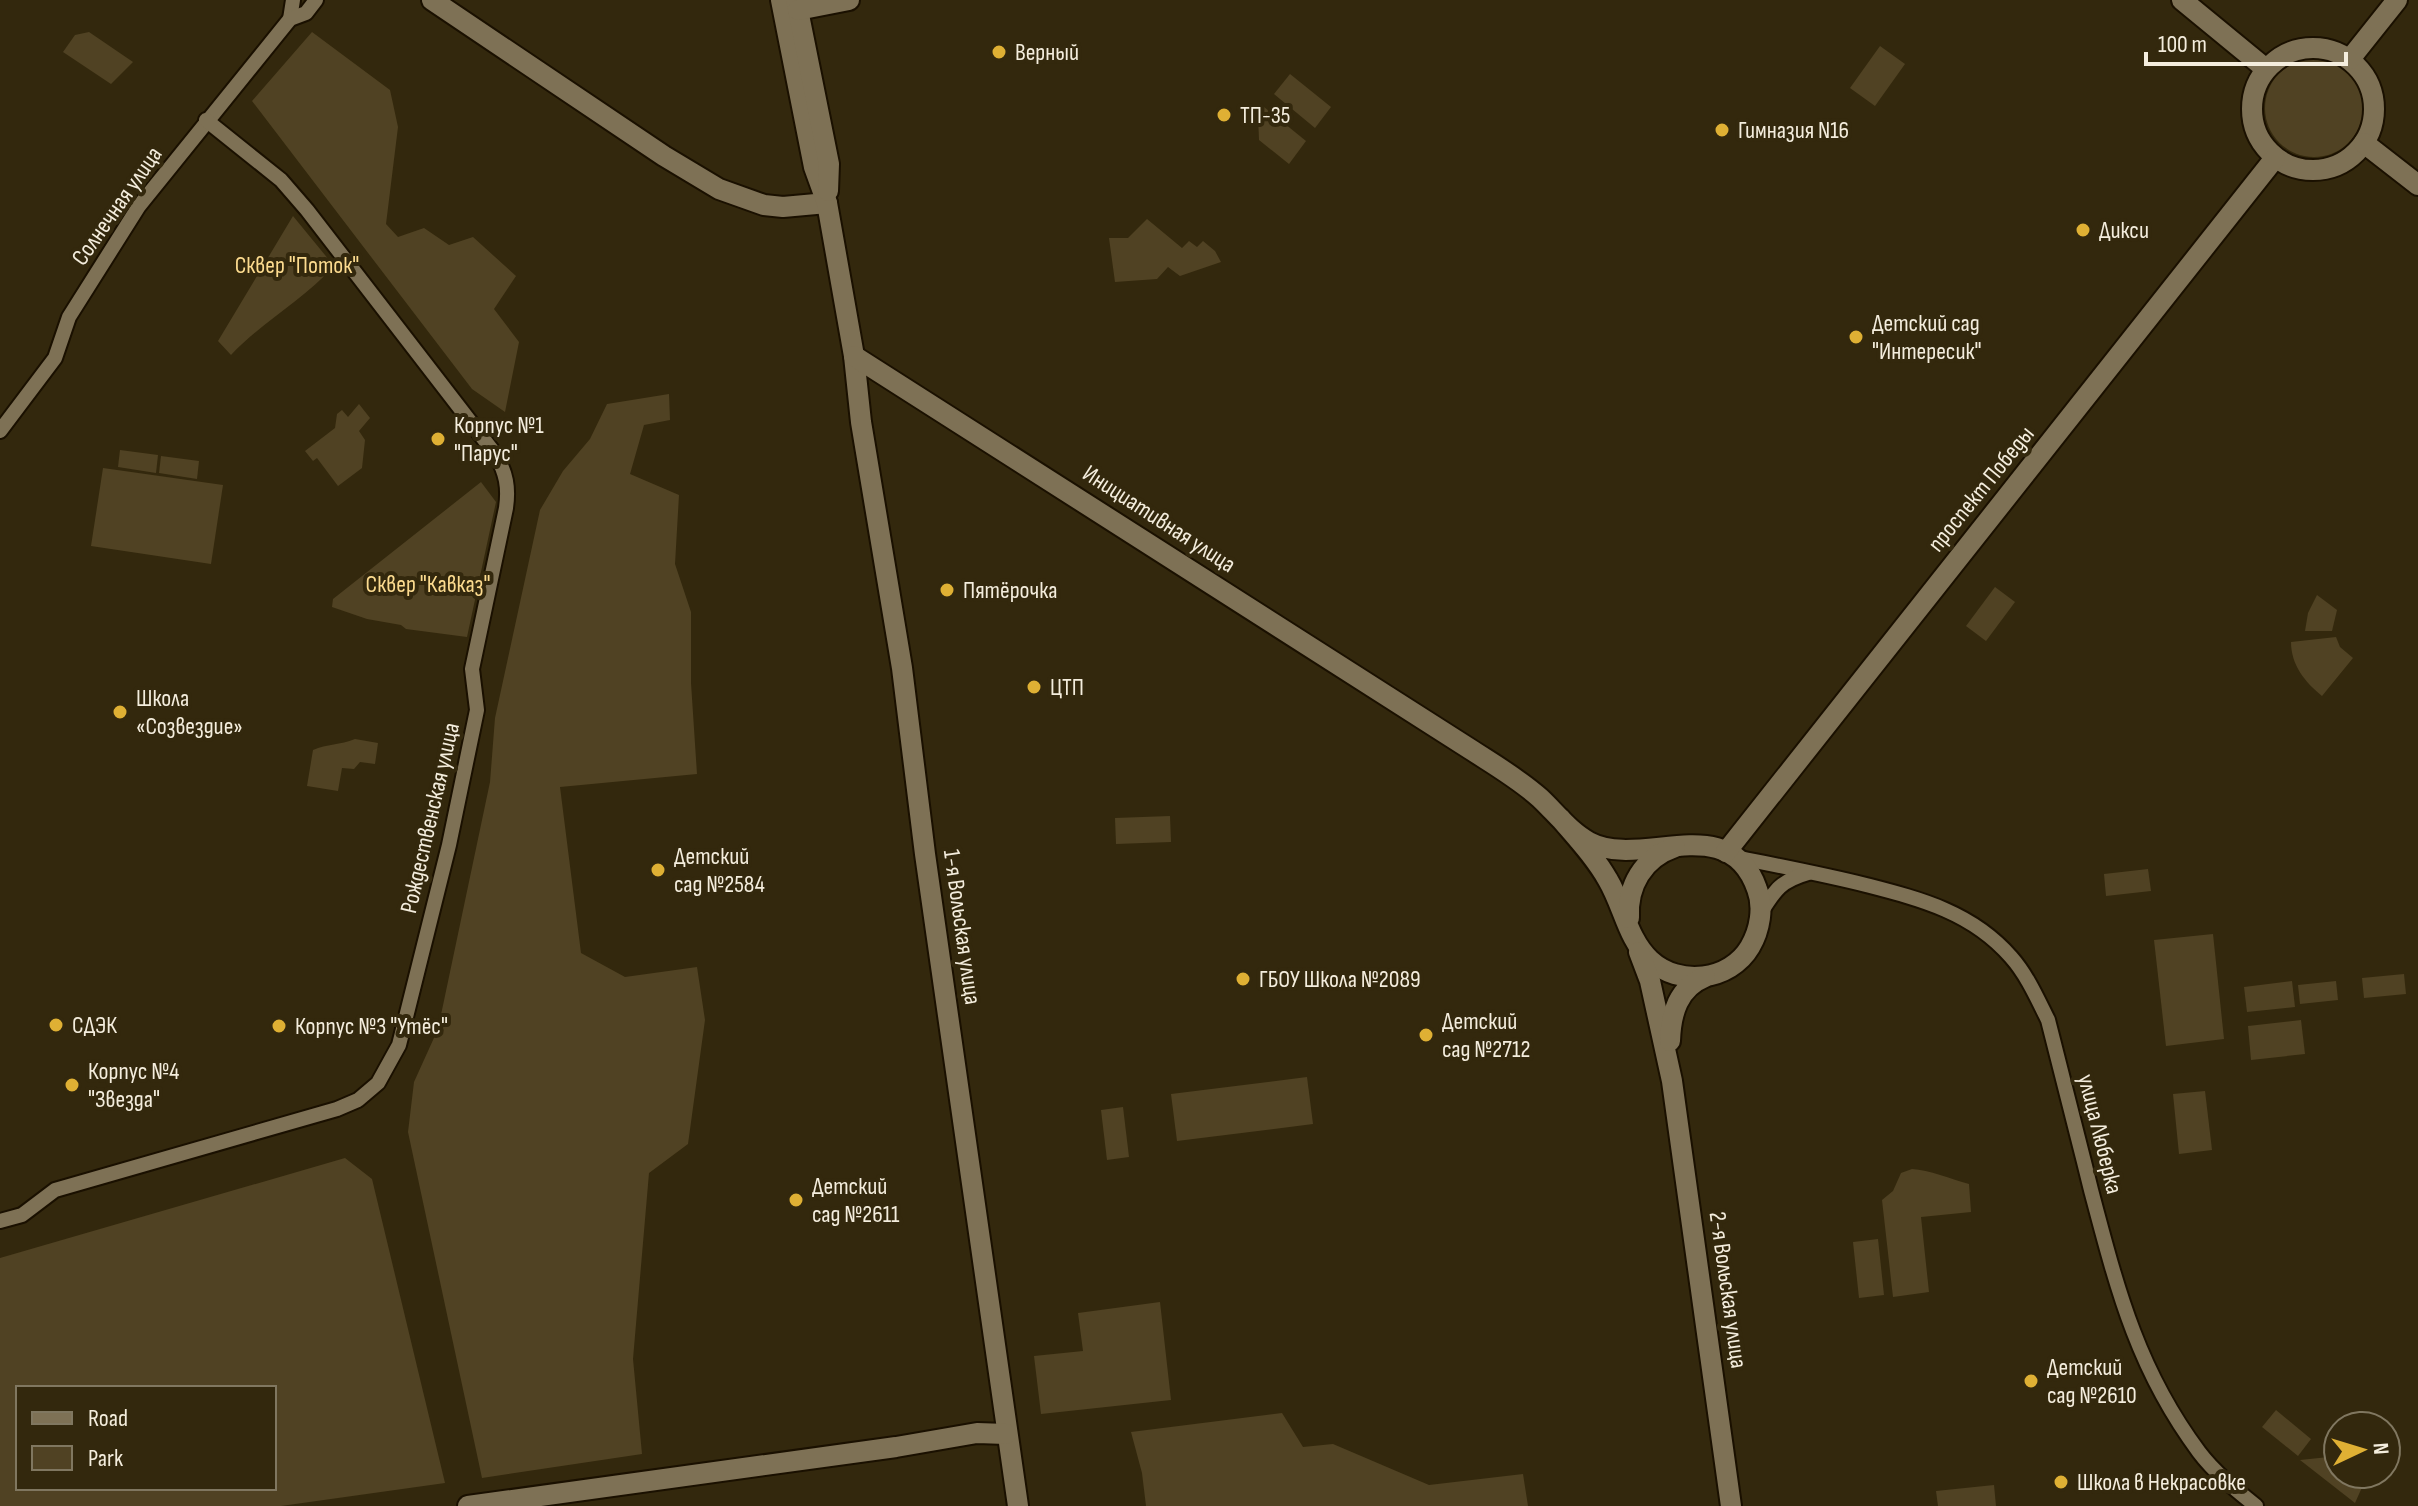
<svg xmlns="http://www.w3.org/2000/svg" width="2418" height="1506" font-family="'Sofia Sans Condensed',sans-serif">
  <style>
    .green { fill: #504223; fill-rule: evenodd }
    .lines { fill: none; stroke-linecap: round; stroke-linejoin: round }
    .street-casing { stroke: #1a1000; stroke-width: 18 }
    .secondary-casing { stroke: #1a1000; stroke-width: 24 }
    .street { stroke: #7e7155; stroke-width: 14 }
    .secondary { stroke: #7e7155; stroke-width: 20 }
    .poi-dot { fill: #dfb034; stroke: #33280d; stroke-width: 3 }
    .labels { text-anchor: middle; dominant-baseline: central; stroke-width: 8; stroke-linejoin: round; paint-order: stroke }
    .poi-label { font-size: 24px; fill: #f4eddd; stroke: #33280d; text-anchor: start }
    .street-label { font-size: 24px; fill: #f4eddd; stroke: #33280d }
    .park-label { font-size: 24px; fill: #fcdb8f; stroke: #33280d }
  </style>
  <rect width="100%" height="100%" fill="#33280d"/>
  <!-- green -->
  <g class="green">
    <polygon points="89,32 133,62 111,84 63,52 75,35"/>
    <polygon points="312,32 390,90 398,127 386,224 398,237 424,228 449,245 473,237 516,276 494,309 519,342 505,412 472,389 252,101"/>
    <polygon points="1880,46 1905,64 1875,106 1850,88"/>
    <circle cx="2314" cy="108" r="49"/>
    <polygon points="1290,74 1331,107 1315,128 1274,94"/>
    <polygon points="1264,107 1306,141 1289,164 1259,140 1258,115"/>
    <path d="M 293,216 L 334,266 C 303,300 262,322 231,355 L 218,341 Z"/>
    <polygon points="1147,219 1182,248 1189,241 1197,247 1203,241 1215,251 1221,262 1180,276 1168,267 1157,279 1115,282 1109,238 1128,238"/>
    <polygon points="669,394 670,420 644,425 630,474 679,495 675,564 691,612 691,683 697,774 560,787 581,953 625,977 697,967 705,1020 688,1144 649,1173 633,1359 642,1454 482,1478 408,1132 414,1082 438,1029 490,782 495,718 540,510 563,471 590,439 607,404"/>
    <polygon points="359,404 370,418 359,431 365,440 362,468 338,486 317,458 313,461 305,451 335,428 337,414 342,410 348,417"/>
    <polygon points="120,450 158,455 156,473 118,467"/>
    <polygon points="161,456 199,461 197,479 159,473"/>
    <polygon points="103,468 223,485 211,564 91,546"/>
    <polygon points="481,482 496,502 467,637 406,629 401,625 367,619 332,607 333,599"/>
    <polygon points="1995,587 2015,602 1986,641 1966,626"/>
    <polygon points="2317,595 2337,610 2332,631 2305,631 2308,613"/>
    <path d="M 2336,637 L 2340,647 L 2353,658 L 2322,696 C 2305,682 2291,665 2291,642 Z"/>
    <path d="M 355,739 L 378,743 L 375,764 L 360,762 L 354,769 L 342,768 L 338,791 L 307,786 L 313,750 C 327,744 340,745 355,739 Z"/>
    <polygon points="1170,816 1171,842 1116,844 1115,818"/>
    <polygon points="2148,869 2151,891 2106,896 2104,874"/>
    <polygon points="2213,934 2224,1039 2166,1046 2154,940"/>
    <polygon points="2404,974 2406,994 2364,998 2362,978"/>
    <polygon points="2292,981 2295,1007 2247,1012 2244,987"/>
    <polygon points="2336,981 2338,1000 2300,1004 2298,985"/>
    <polygon points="2301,1020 2305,1054 2251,1060 2248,1026"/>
    <polygon points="1307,1077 1313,1124 1177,1141 1171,1094"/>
    <polygon points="2205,1091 2212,1150 2179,1154 2173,1094"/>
    <polygon points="1123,1107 1129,1157 1107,1160 1101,1110"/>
    <path d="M 345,1158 L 372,1179 L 445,1483 L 281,1506 L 0,1506 L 0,1258 ZM 274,1388 L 274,1488 L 18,1488 L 18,1388 Z"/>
    <path d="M 1912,1169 C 1929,1170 1951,1179 1969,1184 L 1971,1212 L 1921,1217 L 1929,1292 L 1893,1297 L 1882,1200 L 1893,1191 L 1901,1173 Z"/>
    <polygon points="1878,1239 1884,1295 1859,1298 1853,1242"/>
    <polygon points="1160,1302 1171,1400 1041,1414 1034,1356 1083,1351 1078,1313"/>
    <polygon points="2276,1410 2311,1439 2298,1456 2262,1427"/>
    <polygon points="1282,1413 1303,1447 1333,1444 1429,1485 1523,1474 1528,1506 1146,1506 1142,1473 1131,1432"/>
    <polygon points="2338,1456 2338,1474 2368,1474 2355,1503 2300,1460"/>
    <polygon points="1994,1485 1996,1506 1938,1506 1936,1491"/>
  </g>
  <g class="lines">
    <defs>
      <g id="street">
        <polyline points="290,19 293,0"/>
        <polyline points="0,431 55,358 69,317 139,206 290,19 306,13 316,0"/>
        <path d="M 1735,857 C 1779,866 1822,874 1866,885 C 1920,899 1972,912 2011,957 C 2027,975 2037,998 2048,1020 C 2062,1076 2077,1133 2091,1190 C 2117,1288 2137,1369 2199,1452 C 2214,1472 2236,1490 2256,1506"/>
        <path d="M 1760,914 C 1775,890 1780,881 1808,873"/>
        <path d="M 0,1221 L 22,1215 L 55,1190 L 337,1109 L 358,1100 L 378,1083 L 399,1045 L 449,845 L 477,710 L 472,669 L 506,508 C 509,487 506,473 496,455 L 307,210 L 281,180 L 206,120"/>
      </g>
      <g id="secondary">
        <polyline points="432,0 664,156 719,189 764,205 783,207 827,203"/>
        <polyline points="781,0 814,167 827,203 854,356 861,422 902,668 925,854 1018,1506"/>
        <polyline points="796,0 829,164 828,191"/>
        <polyline points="2182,0 2266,69"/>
        <polyline points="798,10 849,0"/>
        <circle cx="2313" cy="109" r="61"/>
        <polyline points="2350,59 2397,0"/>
        <polyline points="2364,143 2418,185"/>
        <path d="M 854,356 L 1470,749 C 1493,764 1519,779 1540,798 C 1556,813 1570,832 1589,842 C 1641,870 1729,808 1757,889 C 1764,907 1760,930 1750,947 C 1730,981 1679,987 1650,960 C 1628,940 1623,905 1608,880 C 1595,857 1577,838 1560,818"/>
        <polyline points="1726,852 2275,158"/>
        <path d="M 1629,918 C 1627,886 1643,858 1675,847"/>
        <polyline points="1639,952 1650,981 1672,1081 1731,1506"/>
        <path d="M 1670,1041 C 1671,1013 1678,988 1705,977"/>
        <polyline points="468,1506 896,1447 977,1433 1006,1434"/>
      </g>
    </defs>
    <!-- street casing -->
    <use href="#street" class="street-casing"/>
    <!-- secondary casing -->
    <use href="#secondary" class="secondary-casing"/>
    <!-- street -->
    <use href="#street" class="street"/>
    <!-- secondary -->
    <use href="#secondary" class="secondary"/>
  </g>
  <!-- markers -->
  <g class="poi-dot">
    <circle cx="999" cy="52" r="8"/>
    <circle cx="1224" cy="115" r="8"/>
    <circle cx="1722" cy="130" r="8"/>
    <circle cx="2083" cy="230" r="8"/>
    <circle cx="1856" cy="337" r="8"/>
    <circle cx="438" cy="439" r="8"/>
    <circle cx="947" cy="590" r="8"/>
    <circle cx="1034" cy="687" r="8"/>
    <circle cx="120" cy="712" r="8"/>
    <circle cx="658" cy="870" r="8"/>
    <circle cx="1243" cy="979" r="8"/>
    <circle cx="56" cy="1025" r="8"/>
    <circle cx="279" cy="1026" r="8"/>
    <circle cx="1426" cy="1035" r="8"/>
    <circle cx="72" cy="1085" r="8"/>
    <circle cx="796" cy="1200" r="8"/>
    <circle cx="2031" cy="1381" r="8"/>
    <circle cx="2061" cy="1482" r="8"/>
  </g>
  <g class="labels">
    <!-- poi labels -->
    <g class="poi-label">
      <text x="1015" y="52">Верный</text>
      <text x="1240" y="115">ТП-35</text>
      <text x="1738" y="130">Гимназия N16</text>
      <text x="2099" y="230">Дикси</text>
      <text x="1872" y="323">Детский сад<tspan x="1872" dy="28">"Интересик"</tspan></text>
      <text x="454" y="425">Корпус №1<tspan x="454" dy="28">"Парус"</tspan></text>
      <text x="963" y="590">Пятёрочка</text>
      <text x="1050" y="687">ЦТП</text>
      <text x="136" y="698">Школа<tspan x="136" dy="28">«Созвездие»</tspan></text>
      <text x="674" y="856">Детский<tspan x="674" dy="28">сад №2584</tspan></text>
      <text x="1259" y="979">ГБОУ Школа №2089</text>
      <text x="1442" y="1021">Детский<tspan x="1442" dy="28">сад №2712</tspan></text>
      <text x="72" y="1025">СДЭК</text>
      <text x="295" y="1026">Корпус №3 "Утёс"</text>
      <text x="88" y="1071">Корпус №4<tspan x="88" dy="28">"Звезда"</tspan></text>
      <text x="812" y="1186">Детский<tspan x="812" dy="28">сад №2611</tspan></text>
      <text x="2047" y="1367">Детский<tspan x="2047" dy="28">сад №2610</tspan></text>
      <text x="2077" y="1482">Школа в Некрасовке</text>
    </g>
    <!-- street labels -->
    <g class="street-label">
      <text transform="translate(117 206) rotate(-55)">Солнечная улица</text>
      <text transform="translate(1981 489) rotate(-51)">проспект Победы</text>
      <text transform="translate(1159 519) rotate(33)">Инициативная улица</text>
      <text transform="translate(430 818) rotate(-77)">Рождественская улица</text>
      <text transform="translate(962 927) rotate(82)">1-я Вольская улица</text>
      <text transform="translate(2100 1134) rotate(76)">улица Люберка</text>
      <text transform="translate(1728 1290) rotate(82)">2-я Вольская улица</text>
    </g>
    <!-- park labels -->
    <g class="park-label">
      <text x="297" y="265">Сквер "Поток"</text>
      <text x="428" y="584">Сквер "Кавказ"</text>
    </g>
  </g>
  <!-- legend -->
  <rect x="16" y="1386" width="260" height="104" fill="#33280d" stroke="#807760" stroke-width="2"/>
  <rect x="32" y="1412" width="40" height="12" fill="#7e7155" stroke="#807760" stroke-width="2"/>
  <text x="88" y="1426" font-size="24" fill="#f4eddd">Road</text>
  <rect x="32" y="1446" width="40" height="24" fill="#504223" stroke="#807760" stroke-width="2"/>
  <text x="88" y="1466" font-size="24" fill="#f4eddd">Park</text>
  <!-- north arrow -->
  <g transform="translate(2362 1450) rotate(86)"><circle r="38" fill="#33280d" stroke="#807760" stroke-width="2"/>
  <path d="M0-6L14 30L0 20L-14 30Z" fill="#dfb034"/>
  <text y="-12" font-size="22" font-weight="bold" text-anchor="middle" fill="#f4eddd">N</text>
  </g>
  <!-- scale -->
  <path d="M2146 52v12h200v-12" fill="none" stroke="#f4eddd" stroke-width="4"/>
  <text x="2158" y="52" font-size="24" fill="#f4eddd" stroke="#33280d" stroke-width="6" paint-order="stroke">100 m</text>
</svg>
